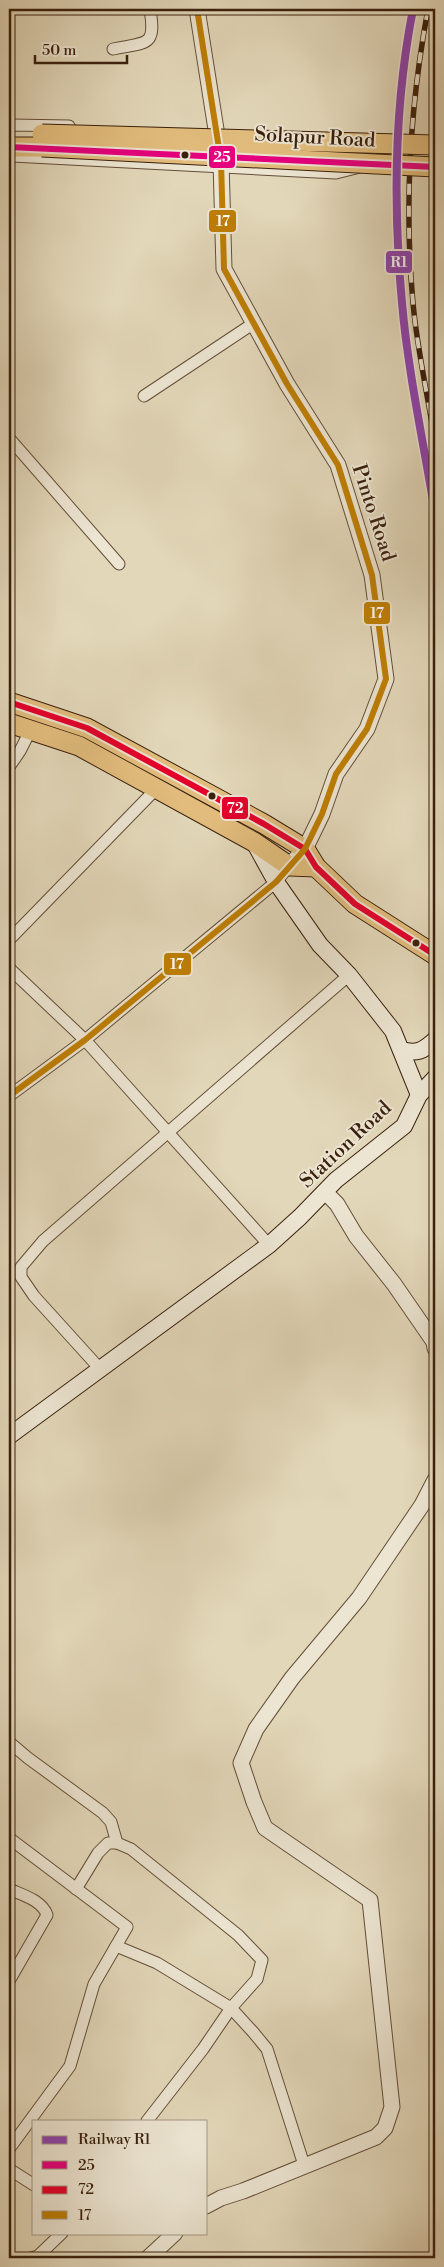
<svg xmlns="http://www.w3.org/2000/svg" width="444" height="2267" font-family="'Libre Bodoni',serif">
  <style>
    .lines { fill: none; stroke-linecap: round; stroke-linejoin: round }
    .minor-casing { stroke: #644e38; stroke-width: 13 }
    .tertiary-casing { stroke: #644e38; stroke-width: 17 }
    .secondary-casing { stroke: #3a200d; stroke-width: 18 }
    .primary-casing { stroke: #3a200d; stroke-width: 21 }
    .trunk-casing { stroke: #3a200d; stroke-width: 21 }
    .minor { stroke: #ece5d2; stroke-width: 11 }
    .tertiary { stroke: #ece5d2; stroke-width: 15 }
    .secondary { stroke: #ece5d2; stroke-width: 16 }
    .primary { stroke: #e1bc7c; stroke-width: 19 }
    .trunk { stroke: #e1bc7c; stroke-width: 19 }
    .rail-casing { stroke: #3a200d; stroke-width: 5.5 }
    .rail { stroke: #ece5d2; stroke-width: 4; stroke-dasharray: 11; stroke-linecap: butt }
    .primary-bridge-casing { stroke: #3a200d; stroke-width: 21; stroke-linecap: butt }
    .primary-bridge { stroke: #e1bc7c; stroke-width: 19 }
    .bus-1-casing { stroke: #ece5d2; stroke-width: 10 }
    .bus-2-casing { stroke: #ece5d2; stroke-width: 10 }
    .bus-3-casing { stroke: #ece5d2; stroke-width: 10 }
    .bus-1 { stroke: #e5007d; stroke-width: 6 }
    .bus-2 { stroke: #e4002b; stroke-width: 6 }
    .bus-3 { stroke: #be7e04; stroke-width: 6 }
    .rail-1-casing { stroke: #ece5d2; stroke-width: 11 }
    .rail-1 { stroke: #8e44ad; stroke-width: 8 }
    .bus-dot { fill: #3a200d; stroke: #ece5d2; stroke-width: 2 }
    .labels { text-anchor: middle; dominant-baseline: central; stroke-width: 4; stroke-linejoin: round; paint-order: stroke }
    .street-label { font-size: 20px; fill: #3a200d; stroke: #ece5d2 }
    .line-badge { stroke: #ece5d2; stroke-width: 2 }
    .badge-label { font-size: 14px; text-anchor: middle; font-weight: bold; fill: #fff }
  </style>
  <rect width="100%" height="100%" fill="#e2d7b9"/>
  <filter id="stains"><feTurbulence type="fractalNoise" baseFrequency=".004" numOctaves="4"/><feColorMatrix values="0 0 0 0 .2 0 0 0 0 .09 0 0 0 0 .02 0 0 0 .5 -.17"/></filter>
  <radialGradient id="worn" r=".72"><stop offset=".6" stop-color="#630" stop-opacity="0"/><stop offset="1" stop-color="#630" stop-opacity=".3"/></radialGradient>
  <g class="lines">
    <defs>
      <g id="minor">
        <path d="M 113,49 C 148,42 156,47 150,9"/>
        <polyline points="9,129 12,125 69,126"/>
        <polyline points="9,154 12,156 336,173 360,167"/>
        <polyline points="144,396 254,323"/>
        <polyline points="9,438 119,564"/>
        <polyline points="9,767 20,751 31,729"/>
        <polyline points="9,940 157,788"/>
        <polyline points="9,968 85,1040 269,1245"/>
        <polyline points="9,1096 85,1040 276,882 289,866"/>
        <polyline points="101,1370 34,1296 21,1277 21,1267 43,1241 349,975"/>
        <polyline points="9,1742 28,1758 103,1813 111,1822 117,1843"/>
        <polyline points="9,1838 127,1927 94,1984 70,2066 9,2149"/>
        <path d="M 9,1889 C 22,1895 42,1900 47,1915 L 9,1981"/>
        <polyline points="76,1889 98,1853 108,1843 117,1843 131,1849 238,1935 262,1960 257,1979 231,2008 203,2049 147,2121"/>
        <polyline points="116,1946 157,1963 231,2008 253,2032 267,2049 304,2165"/>
        <polyline points="9,2169 34,2185"/>
        <polyline points="31,2258 38,2256 62,2233"/>
      </g>
      <g id="tertiary">
        <polyline points="197,9 221,161 224,269 287,384 338,465 372,575 386,679 367,729 336,774 322,814 305,849 289,866"/>
        <polyline points="325,1192 337,1204 356,1236 394,1284 434,1342 435,1348"/>
        <polyline points="206,2206 221,2198 243,2191 376,2137 385,2128 392,2107 370,1900 265,1828 254,1802 241,1763 256,1729 292,1678 359,1598 422,1505 435,1480"/>
        <polyline points="148,2258 175,2233"/>
      </g>
      <g id="secondary">
        <polyline points="254,842 276,882 320,945 349,975 393,1031 419,1095"/>
        <path d="M 401,1050 C 417,1054 423,1051 435,1040"/>
        <polyline points="9,1436 269,1245 300,1217 336,1180 404,1126 419,1095 435,1078"/>
      </g>
      <polyline id="primary" points="9,147 42,147"/>
      <g id="trunk">
        <polyline points="9,702 87,728 264,824 305,849 316,867 355,904 435,955"/>
        <polyline points="9,723 79,746 254,842 289,866 316,867"/>
      </g>
    </defs>
    <!-- minor casing -->
    <use href="#minor" class="minor-casing"/>
    <!-- tertiary casing -->
    <use href="#tertiary" class="tertiary-casing"/>
    <!-- secondary casing -->
    <use href="#secondary" class="secondary-casing"/>
    <!-- primary casing -->
    <use href="#primary" class="primary-casing"/>
    <!-- trunk casing -->
    <use href="#trunk" class="trunk-casing"/>
    <!-- minor -->
    <use href="#minor" class="minor"/>
    <!-- tertiary -->
    <use href="#tertiary" class="tertiary"/>
    <!-- secondary -->
    <use href="#secondary" class="secondary"/>
    <!-- primary -->
    <use href="#primary" class="primary"/>
    <!-- trunk -->
    <use href="#trunk" class="trunk"/>
    <defs>
      <path id="rail" d="M 428,9 C 410,106 404,204 413,303 C 417,349 428,396 435,442"/>
    </defs>
    <!-- rail casing -->
    <use href="#rail" class="rail-casing"/>
    <!-- rail -->
    <use href="#rail" class="rail"/>
    <defs>
      <g id="primary-bridge">
        <polyline points="42,134 435,145"/>
        <polyline points="42,147 435,167"/>
      </g>
    </defs>
    <!-- primary-bridge casing -->
    <use href="#primary-bridge" class="primary-bridge-casing"/>
    <!-- primary-bridge -->
    <use href="#primary-bridge" class="primary-bridge"/>
    <defs>
      <polyline id="bus-1" points="9,147 435,167"/>
      <polyline id="bus-2" points="9,702 87,728 264,824 305,849 316,867 355,904 435,955"/>
      <polyline id="bus-3" points="9,1096 85,1040 276,882 305,849 322,814 336,774 367,729 386,679 372,575 338,465 287,384 224,269 221,161 197,9"/>
    </defs>
    <!-- bus-1 casing -->
    <use href="#bus-1" class="bus-1-casing"/>
    <!-- bus-2 casing -->
    <use href="#bus-2" class="bus-2-casing"/>
    <!-- bus-3 casing -->
    <use href="#bus-3" class="bus-3-casing"/>
    <!-- bus-1 -->
    <use href="#bus-1" class="bus-1"/>
    <!-- bus-2 -->
    <use href="#bus-2" class="bus-2"/>
    <!-- bus-3 -->
    <use href="#bus-3" class="bus-3"/>
    <defs>
      <path id="rail-1" d="M 413,9 C 394,106 393,205 402,303 C 408,372 424,445 435,513"/>
    </defs>
    <!-- rail-1 casing -->
    <use href="#rail-1" class="rail-1-casing"/>
    <!-- rail-1 -->
    <use href="#rail-1" class="rail-1"/>
  </g>
  <!-- markers -->
  <g class="bus-dot">
    <circle cx="185" cy="155" r="4.5"/>
    <circle cx="212" cy="796" r="4.5"/>
    <circle cx="416" cy="943" r="4.5"/>
  </g>
  <g class="labels">
    <!-- street labels -->
    <g class="street-label">
      <text transform="translate(315 138) rotate(3)">Solapur Road</text>
      <text transform="translate(373 513) rotate(72)">Pinto Road</text>
      <text transform="translate(346 1145) rotate(-43)">Station Road</text>
    </g>
  </g>
  <g class="line-badge">
    <rect x="208" y="145" width="28" height="24" rx="5" fill="#e5007d"/>
    <rect x="208" y="209" width="29" height="24" rx="5" fill="#be7e04"/>
    <rect x="385" y="250" width="28" height="24" rx="5" fill="#8e44ad"/>
    <rect x="363" y="601" width="28" height="24" rx="5" fill="#be7e04"/>
    <rect x="221" y="796" width="28" height="24" rx="5" fill="#e4002b"/>
    <rect x="163" y="952" width="29" height="24" rx="5" fill="#be7e04"/>
  </g>
  <g class="badge-label">
    <text x="222" y="162">25</text>
    <text x="223" y="226">17</text>
    <text x="399" y="267">R1</text>
    <text x="377" y="618">17</text>
    <text x="235" y="813">72</text>
    <text x="177" y="969">17</text>
  </g>
  <!-- margin -->
  <rect width="444" height="2267" fill="none" stroke="#e2d7b9" stroke-width="30"/>
  <rect x="10" y="10" width="424" height="2247" fill="none" stroke="#3a200d" stroke-width="2.5"/>
  <rect x="15" y="15" width="414" height="2237" fill="none" stroke="#3a200d"/>
  <!-- legend -->
  <rect x="32" y="2120" width="175" height="115" fill="#ece5d2" stroke="#a59683"/>
  <rect x="42" y="2136" width="25" height="8" fill="#8e44ad" stroke="#a59683"/>
  <text x="78" y="2144" font-size="15" fill="#3a200d">Railway R1</text>
  <rect x="42" y="2161" width="25" height="8" fill="#e5007d" stroke="#a59683"/>
  <text x="78" y="2170" font-size="15" fill="#3a200d">25</text>
  <rect x="42" y="2186" width="25" height="8" fill="#e4002b" stroke="#a59683"/>
  <text x="78" y="2194" font-size="15" fill="#3a200d">72</text>
  <rect x="42" y="2211" width="25" height="8" fill="#be7e04" stroke="#a59683"/>
  <text x="78" y="2220" font-size="15" fill="#3a200d">17</text>
  <!-- scale -->
  <path d="M35 55v8h92v-8" fill="none" stroke="#3a200d" stroke-width="2.5"/>
  <text x="42" y="55" font-size="15" fill="#3a200d" stroke="#ece5d2" stroke-width="4" paint-order="stroke">50 m</text>
  <rect width="100%" height="100%" filter="url(#stains)"/>
  <rect width="100%" height="100%" fill="url(#worn)"/>
</svg>
